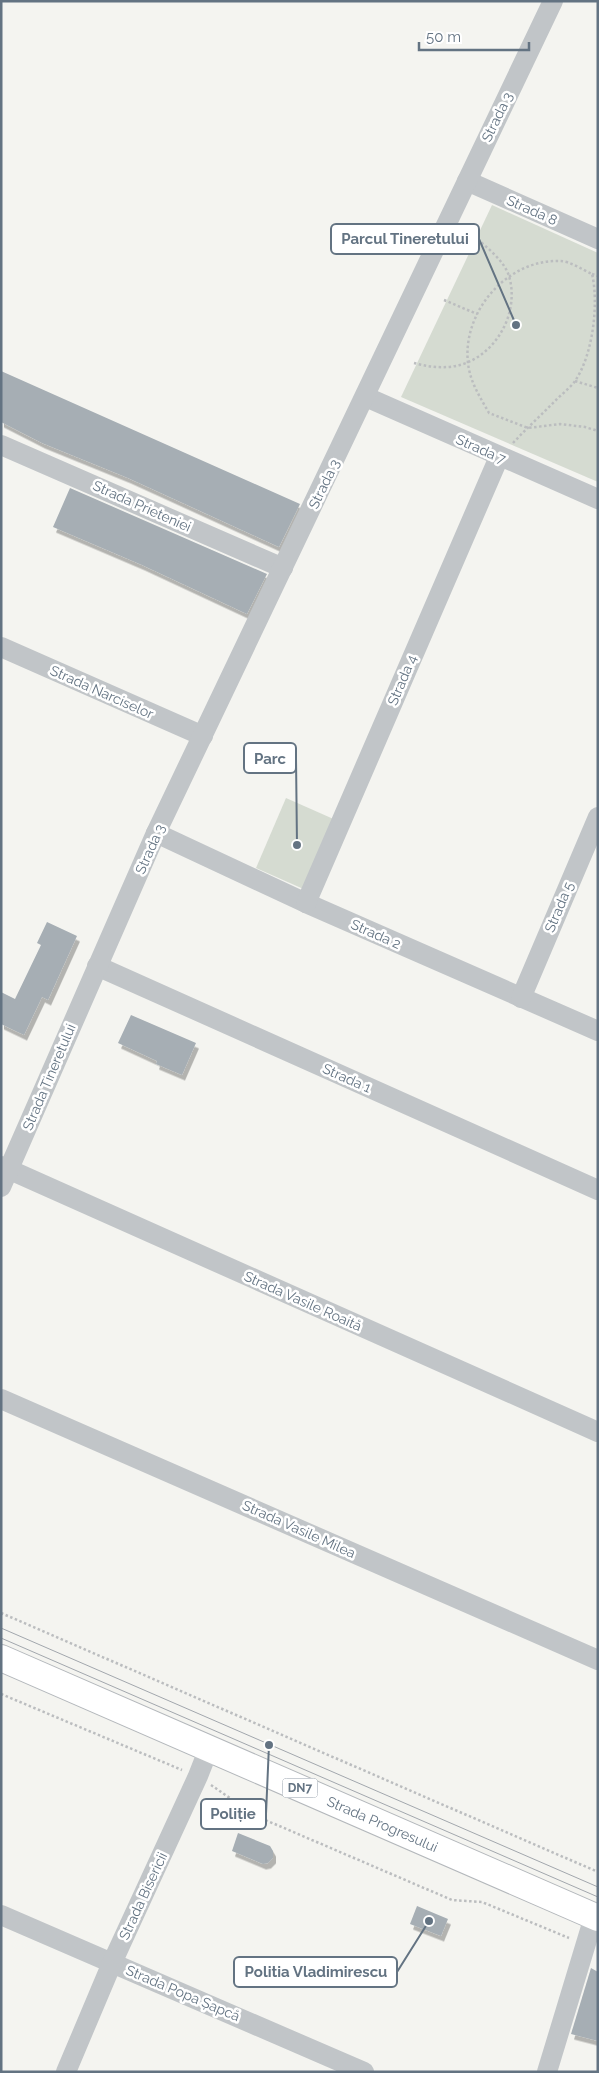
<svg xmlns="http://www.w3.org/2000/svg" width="599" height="2073" font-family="Raleway,sans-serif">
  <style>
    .green { fill: #d5dbd1 }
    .building { fill: #a6aeb4; filter: url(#shadow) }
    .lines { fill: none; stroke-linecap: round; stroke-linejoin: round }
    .major-casing { stroke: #b4b8bc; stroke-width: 28 }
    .path { stroke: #bbbdbf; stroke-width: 2.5; stroke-dasharray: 2.5 2.5; stroke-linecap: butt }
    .minor { stroke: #c1c5c8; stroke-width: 20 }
    .major { stroke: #fff; stroke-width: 26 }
    .tram { stroke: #a2a7ad; stroke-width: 1 }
    .labels { text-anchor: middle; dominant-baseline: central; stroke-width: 5; stroke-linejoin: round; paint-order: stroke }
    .shield { fill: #fff; stroke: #929da8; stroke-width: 1 }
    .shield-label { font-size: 12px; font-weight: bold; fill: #637382 }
    .street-label { font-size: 14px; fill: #637382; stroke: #fff }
    .leader { fill: none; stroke: #637382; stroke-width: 2 }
    .callout-dot { fill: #637382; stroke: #fff; stroke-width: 2 }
    .callout { fill: #fff; stroke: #637382; stroke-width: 2 }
    .callout-label { font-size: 15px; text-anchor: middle; font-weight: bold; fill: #637382 }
  </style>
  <defs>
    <filter id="shadow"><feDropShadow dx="3" dy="5.5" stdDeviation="0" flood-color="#0004"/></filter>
  </defs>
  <rect width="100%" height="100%" fill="#f4f4f0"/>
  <!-- green -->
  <g class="green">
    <polygon points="492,205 598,253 598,482 401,397"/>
    <polygon points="286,798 338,821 308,891 256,868"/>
  </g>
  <!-- building -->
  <g class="building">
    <polygon points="1,371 300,504 279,547 128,478 42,443 1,422"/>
    <polygon points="70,488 267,574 247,614 142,565 53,527"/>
    <polygon points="47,922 77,936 48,1000 42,997 24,1035 1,1024 1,992 15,999 41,945 37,943"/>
    <polygon points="131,1015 196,1043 182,1075 156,1064 157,1061 118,1043"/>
    <polygon points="238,1833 270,1846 273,1851 273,1858 268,1863 263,1864 232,1851"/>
    <polygon points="417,1906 448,1919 441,1936 410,1924"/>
    <polygon points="591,1968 598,1972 598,2041 571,2034"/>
  </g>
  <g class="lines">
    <defs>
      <g id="major">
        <path id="s1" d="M 1,1658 L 598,1918"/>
      </g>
    </defs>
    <!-- major casing -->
    <use href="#major" class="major-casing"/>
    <!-- path -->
    <g class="path">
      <polyline points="592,274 598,276"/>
      <polyline points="444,300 477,314"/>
      <path d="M 414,363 C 428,367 445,369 460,365 C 496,355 520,313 509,276 C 504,260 486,247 474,236"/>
      <polyline points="575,381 598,388"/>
      <path d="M 513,443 C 527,428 542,414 556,400 C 562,394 570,388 575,381 C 593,355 599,303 592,274 C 583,270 570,261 560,261 C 507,259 462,312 468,363 C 470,382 480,397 489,413 L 528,428 L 560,424 L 585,427 L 598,431"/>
      <polyline points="1,1613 598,1872"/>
      <polyline points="1,1694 182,1770"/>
      <polyline points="211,1785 256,1816 452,1900 482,1902 569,1938"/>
    </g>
    <!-- minor -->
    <g class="minor">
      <polyline points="467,181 598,239"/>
      <polyline points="366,397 598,499"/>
      <polyline points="1,445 283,568"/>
      <polyline points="1,647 203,736"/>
      <polyline points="156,833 306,903 598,1031"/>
      <polyline points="306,903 499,457"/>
      <polyline points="97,966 598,1190"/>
      <polyline points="521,998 598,817"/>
      <polyline points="1,1166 598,1432"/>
      <polyline points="1,1187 156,833 553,1"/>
      <polyline points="1,1399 598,1660"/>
      <polyline points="1,1915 364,2072"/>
      <polyline points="66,2072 112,1963 198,1776 209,1748"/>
      <polyline points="547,2072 594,1917"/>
    </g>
    <!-- major -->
    <use href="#major" class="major"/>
    <!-- tram -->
    <g class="tram">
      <polyline points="1,1628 598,1887"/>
      <polyline points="1,1638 598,1897"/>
    </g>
  </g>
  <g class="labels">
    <!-- shield labels -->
    <rect class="shield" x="282.5" y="1778.5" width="35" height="19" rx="4"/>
    <g class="shield-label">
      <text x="300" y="1788">DN7</text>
    </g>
    <!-- street labels -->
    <g class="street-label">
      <text transform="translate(497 117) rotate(-64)">Strada 3</text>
      <text transform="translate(532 210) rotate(24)">Strada 8</text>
      <text transform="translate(481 449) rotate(24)">Strada 7</text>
      <text transform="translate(324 484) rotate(-64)">Strada 3</text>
      <text transform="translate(142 506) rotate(24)">Strada Prieteniei</text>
      <text transform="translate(402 680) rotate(-67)">Strada 4</text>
      <text transform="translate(102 692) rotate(24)">Strada Narciselor</text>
      <text transform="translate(150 849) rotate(-66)">Strada 3</text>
      <text transform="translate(559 907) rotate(-67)">Strada 5</text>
      <text transform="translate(376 934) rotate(24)">Strada 2</text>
      <text transform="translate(49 1077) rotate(-67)">Strada Tineretului</text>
      <text transform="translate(347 1078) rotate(24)">Strada 1</text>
      <text transform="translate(303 1301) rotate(24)">Strada Vasile Roaită</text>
      <text transform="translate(299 1529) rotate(24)">Strada Vasile Milea</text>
      <text stroke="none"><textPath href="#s1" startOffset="416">Strada Progresului</textPath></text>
      <text transform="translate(143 1896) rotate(-65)">Strada Bisericii</text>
      <text transform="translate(183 1993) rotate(23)">Strada Popa Șapcă</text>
    </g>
  </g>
  <!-- callouts -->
  <path class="leader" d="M516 325L479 239M297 845L296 758M269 1745L266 1814M429 1921L397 1972"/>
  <g class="callout-dot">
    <circle cx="516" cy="325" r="5"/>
    <circle cx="297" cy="845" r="5"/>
    <circle cx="269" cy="1745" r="5"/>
    <circle cx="429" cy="1921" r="5"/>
  </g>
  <g class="callout">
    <rect x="331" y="224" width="148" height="30" rx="5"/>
    <rect x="244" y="743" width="52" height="30" rx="5"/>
    <rect x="201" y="1799" width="65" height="30" rx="5"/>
    <rect x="234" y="1957" width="163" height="30" rx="5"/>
  </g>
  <g class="callout-label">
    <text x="405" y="244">Parcul Tineretului</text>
    <text x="270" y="764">Parc</text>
    <text x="233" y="1819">Poliție</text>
    <text x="316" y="1977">Politia Vladimirescu</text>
  </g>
  <!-- border -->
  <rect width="599" height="2073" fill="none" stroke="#637382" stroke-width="5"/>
  <!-- scale -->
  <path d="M419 42v8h110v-8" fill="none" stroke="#637382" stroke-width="2.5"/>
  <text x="426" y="42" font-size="15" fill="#637382" stroke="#ffffff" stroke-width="4" paint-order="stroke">50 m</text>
</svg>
